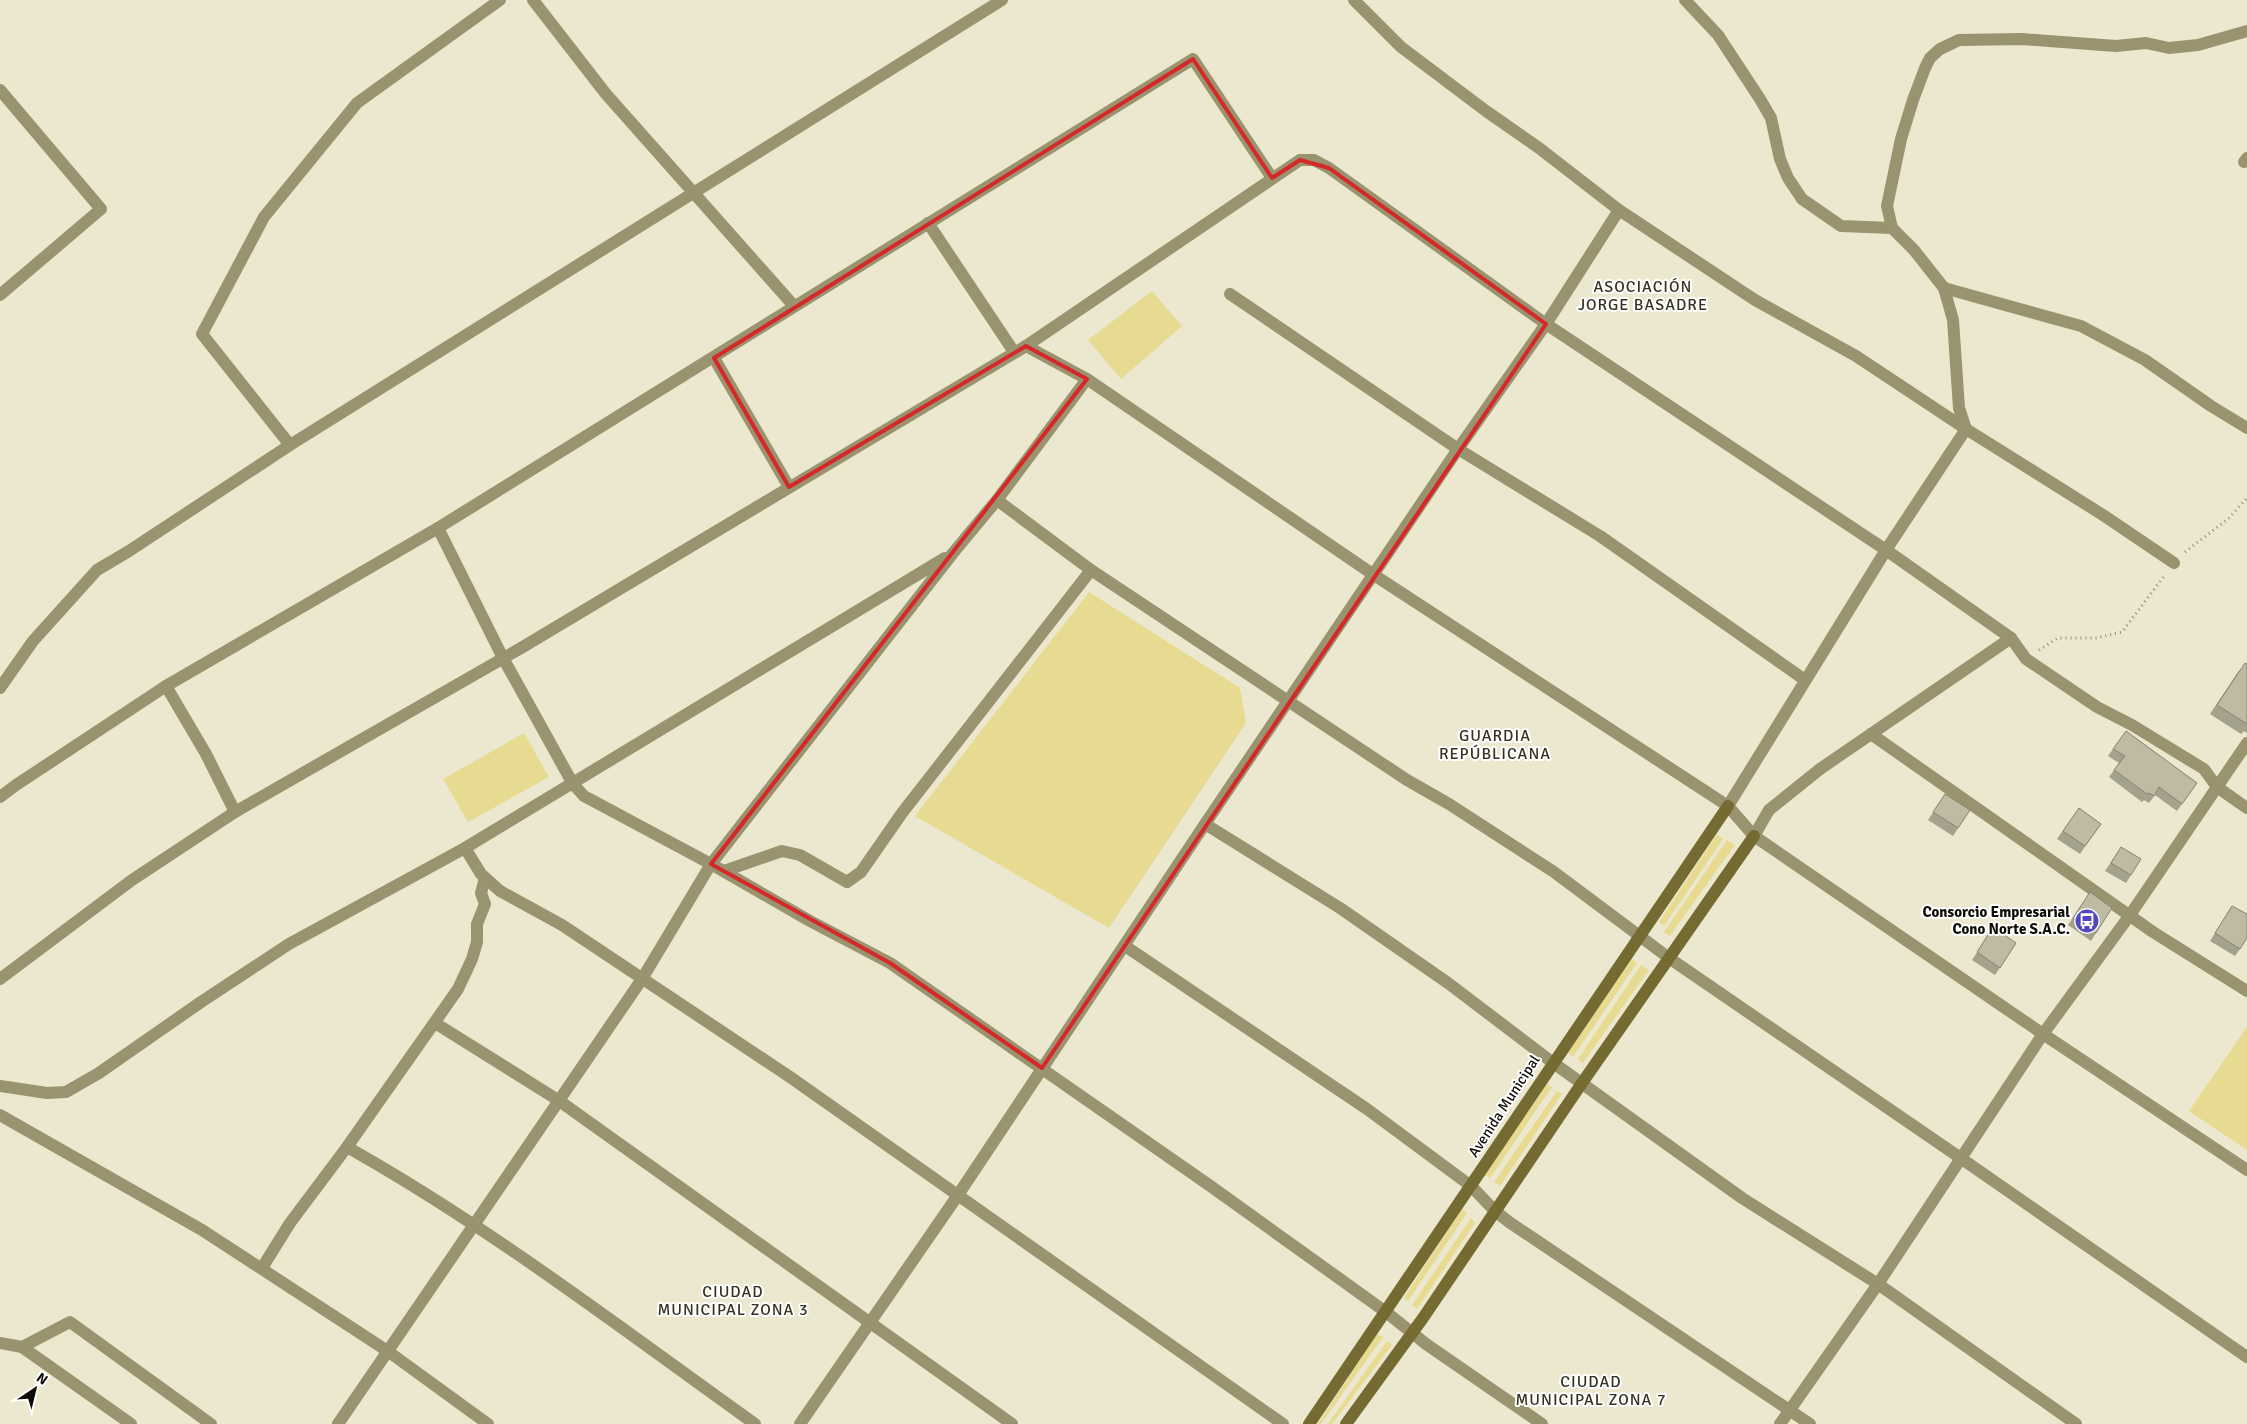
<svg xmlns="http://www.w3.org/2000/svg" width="2247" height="1424" font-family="Signika,sans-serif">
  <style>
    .green { fill: #e6db90 }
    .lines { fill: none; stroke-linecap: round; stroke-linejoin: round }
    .path { stroke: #908e7c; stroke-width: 3; stroke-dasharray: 1 4; stroke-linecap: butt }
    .street { stroke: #99936f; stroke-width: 12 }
    .secondary { stroke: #746b32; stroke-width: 12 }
    .wall { fill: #a4a18c }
    .building { fill: #bfbba3; stroke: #868372 }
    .marked { fill: none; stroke: #d62828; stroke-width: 4; stroke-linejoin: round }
    .labels { text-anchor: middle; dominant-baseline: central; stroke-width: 4; stroke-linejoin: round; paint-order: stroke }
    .poi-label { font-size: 15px; font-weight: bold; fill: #0d0c04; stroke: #fff; text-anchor: end }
    .street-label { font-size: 15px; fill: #0d0c04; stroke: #fff }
    .neighbourhood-label { font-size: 16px; letter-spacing: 1px; fill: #34311d; stroke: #fff }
  </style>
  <rect width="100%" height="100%" fill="#ebe8cf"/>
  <!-- green -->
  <g class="green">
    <polygon points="1152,291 1182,326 1121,379 1088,340"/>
    <polygon points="1089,592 1240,688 1246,723 1109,928 915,816"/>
    <polygon points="524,733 549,777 468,822 443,779"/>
    <polygon points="1717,834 1723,839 1664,926 1659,922"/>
    <polygon points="1727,840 1735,845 1670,936 1664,932"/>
    <polygon points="1632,959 1637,963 1573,1057 1568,1052"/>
    <polygon points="1641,965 1649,970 1583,1063 1578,1059"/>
    <polygon points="2247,1027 2247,1150 2189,1111"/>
    <polygon points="1547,1084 1552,1087 1490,1178 1485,1175"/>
    <polygon points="1557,1091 1562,1094 1500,1186 1494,1182"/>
    <polygon points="1462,1209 1467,1213 1408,1301 1404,1298"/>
    <polygon points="1471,1218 1475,1223 1417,1309 1412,1305"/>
    <polygon points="1377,1334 1383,1337 1321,1424 1318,1424"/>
    <polygon points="1387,1341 1392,1345 1332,1424 1328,1424"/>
  </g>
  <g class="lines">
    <!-- path -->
    <g class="path">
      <polyline points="2185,552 2228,519 2247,498"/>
      <polyline points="2039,650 2058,638 2096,638 2122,632 2165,575"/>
    </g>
    <!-- street -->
    <g class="street">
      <polyline points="533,0 606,94 794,306"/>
      <polyline points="1354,0 1401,47 1486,111 1539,148 1619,210 1755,300 1856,356 1966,429 2103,515 2174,563"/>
      <polyline points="1685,0 1718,35 1760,99 1771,118 1780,159 1788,178 1802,199 1841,226 1892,228 1914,250 1944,288 1953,320 1959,408 1966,429 1886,550 1728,806"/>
      <polyline points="0,90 101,209 0,295"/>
      <polyline points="2244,162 2247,158"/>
      <polyline points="928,223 1014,352"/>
      <polyline points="1892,228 1887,206 1901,139 1913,100 1925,68 1930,58 1940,49 1959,40 2022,39 2116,46 2146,43 2169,48 2198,45 2247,31"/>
      <polyline points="1944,288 2081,326 2145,360 2211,406 2247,428"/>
      <polyline points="1230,294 1458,449 1600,536 1805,680"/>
      <polyline points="1026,346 1087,379 1374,575 1728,806 1754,836 2043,1034 2247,1170"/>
      <polyline points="714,358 789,487"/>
      <polyline points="290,445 202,334 264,217 357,103 500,0"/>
      <polyline points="997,500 1091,570 1407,780 1449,804 1554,872 1669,958 1962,1159 2247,1357"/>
      <polyline points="438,528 503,658 573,784 584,796 711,864 810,921 890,963 1209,1185 1386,1312 1426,1344 1542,1424"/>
      <polyline points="166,686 206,754 235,812"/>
      <polyline points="0,688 33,641 97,570 129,551 290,445 1002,0"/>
      <polyline points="1871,734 2153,932 2247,991"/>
      <polyline points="0,797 16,785 166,686 438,528 1193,59 1272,178"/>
      <polyline points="1205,824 1340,908 1448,983 1552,1062 1742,1198 1878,1284 2076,1424"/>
      <polyline points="1754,836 1769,810 1820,769 2011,638"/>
      <polyline points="465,848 481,874 500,891 562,925 790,1077 1283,1424"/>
      <polyline points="724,871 782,851 800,855 847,882 861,872 902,813 1091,570"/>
      <polyline points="1125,946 1367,1109 1471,1186 1495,1211 1509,1222 1810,1424"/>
      <polyline points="0,979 132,880 235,812 521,648 1026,346 1300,160 1314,160 1329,168 1546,324 1886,550 2011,638 2026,659 2097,707 2132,725 2204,769 2217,787 2247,808"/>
      <polyline points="435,1023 558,1100 1012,1424"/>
      <polyline points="0,1086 47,1093 66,1092 99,1073 201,1002 289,944 465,848 945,558"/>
      <polyline points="0,1115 202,1230 389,1352 488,1424"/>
      <path d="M 347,1147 C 491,1228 622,1329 755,1424"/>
      <polyline points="262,1268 290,1223 347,1147 458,989 472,959 477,942 477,924 485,904 481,893 485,878"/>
      <polyline points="0,1343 22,1347 131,1424"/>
      <polyline points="22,1347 70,1322 211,1424"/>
      <polyline points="338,1424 642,979 711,864 953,553 997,500 1087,379"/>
      <polyline points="800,1424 958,1195 1205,824 1458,449 1546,324 1619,210"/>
      <polyline points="1780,1424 1878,1284 2043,1034 2130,915 2247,743"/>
    </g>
    <!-- secondary -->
    <g class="secondary">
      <polyline points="1309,1424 1728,806"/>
      <polyline points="1346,1424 1423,1318 1582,1083 1754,836"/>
    </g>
  </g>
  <!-- wall -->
  <g class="wall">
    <polygon points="2247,664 2247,733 2244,731 2241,734 2210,714 2238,672"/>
    <polygon points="2126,731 2197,783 2177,811 2155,795 2149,803 2144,800 2142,802 2109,777 2119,763 2108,756"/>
    <polygon points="1945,794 1970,810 1953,836 1928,820"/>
    <polygon points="2079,808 2101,824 2080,854 2057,839"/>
    <polygon points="2121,847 2131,875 2126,883 2105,871"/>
    <polygon points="2090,892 2096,933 2091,941 2068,925"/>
    <polygon points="2232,906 2240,949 2235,956 2210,941"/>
    <polygon points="1993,927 2016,943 1995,975 1972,960"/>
  </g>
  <!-- building -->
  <g class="building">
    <polygon points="2245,663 2247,664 2247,724 2217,705"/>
    <polygon points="2126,731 2197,783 2182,804 2159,787 2154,796 2149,793 2147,794 2114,770 2125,756 2113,749"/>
    <polygon points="1945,794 1970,810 1958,828 1933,812"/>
    <polygon points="2079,808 2101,824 2085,846 2063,831"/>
    <polygon points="2121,847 2141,859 2131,875 2111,863"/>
    <polygon points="2090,892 2112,908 2096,933 2073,918"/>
    <polygon points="2232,906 2247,914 2247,938 2240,949 2215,933"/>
    <polygon points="1993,927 2016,943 2000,968 1977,952"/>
  </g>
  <!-- marked area -->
  <path class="marked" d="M 1193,59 L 1272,178 L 1300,160 L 1329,168 L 1546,324 L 1042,1068 L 890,963 L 711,864 L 1087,379 L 1026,346 L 789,487 L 714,358 Z"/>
  <!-- icons -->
  <defs>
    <symbol id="bus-disc" viewBox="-11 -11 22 22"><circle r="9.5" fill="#5148bf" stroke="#fff"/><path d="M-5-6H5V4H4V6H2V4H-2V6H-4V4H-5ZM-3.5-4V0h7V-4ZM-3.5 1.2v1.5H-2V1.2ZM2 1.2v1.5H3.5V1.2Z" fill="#fff"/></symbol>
  </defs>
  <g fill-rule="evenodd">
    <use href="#bus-disc" x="2073" y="907" width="28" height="28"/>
  </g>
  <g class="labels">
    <!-- poi labels -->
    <g class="poi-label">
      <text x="2070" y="912">Consorcio Empresarial<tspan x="2070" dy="17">Cono Norte S.A.C.</tspan></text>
    </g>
    <!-- street labels -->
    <g class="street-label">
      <text transform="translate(1504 1106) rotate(-57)">Avenida Municipal</text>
    </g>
    <!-- neighbourhood labels -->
    <g class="neighbourhood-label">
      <text x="1643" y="287">ASOCIACIÓN<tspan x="1643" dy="18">JORGE BASADRE</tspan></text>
      <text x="1495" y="736">GUARDIA<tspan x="1495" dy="18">REPÚBLICANA</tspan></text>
      <text x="733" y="1292">CIUDAD<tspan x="733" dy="18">MUNICIPAL ZONA 3</tspan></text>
      <text x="1591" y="1382">CIUDAD<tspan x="1591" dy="18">MUNICIPAL ZONA 7</tspan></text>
    </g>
  </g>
  <!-- north arrow -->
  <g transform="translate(35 1389) rotate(35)" stroke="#ffffff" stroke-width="4" paint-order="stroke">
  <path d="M0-4L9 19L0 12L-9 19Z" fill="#0d0c04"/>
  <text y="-8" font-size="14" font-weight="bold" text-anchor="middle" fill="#0d0c04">N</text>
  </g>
</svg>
